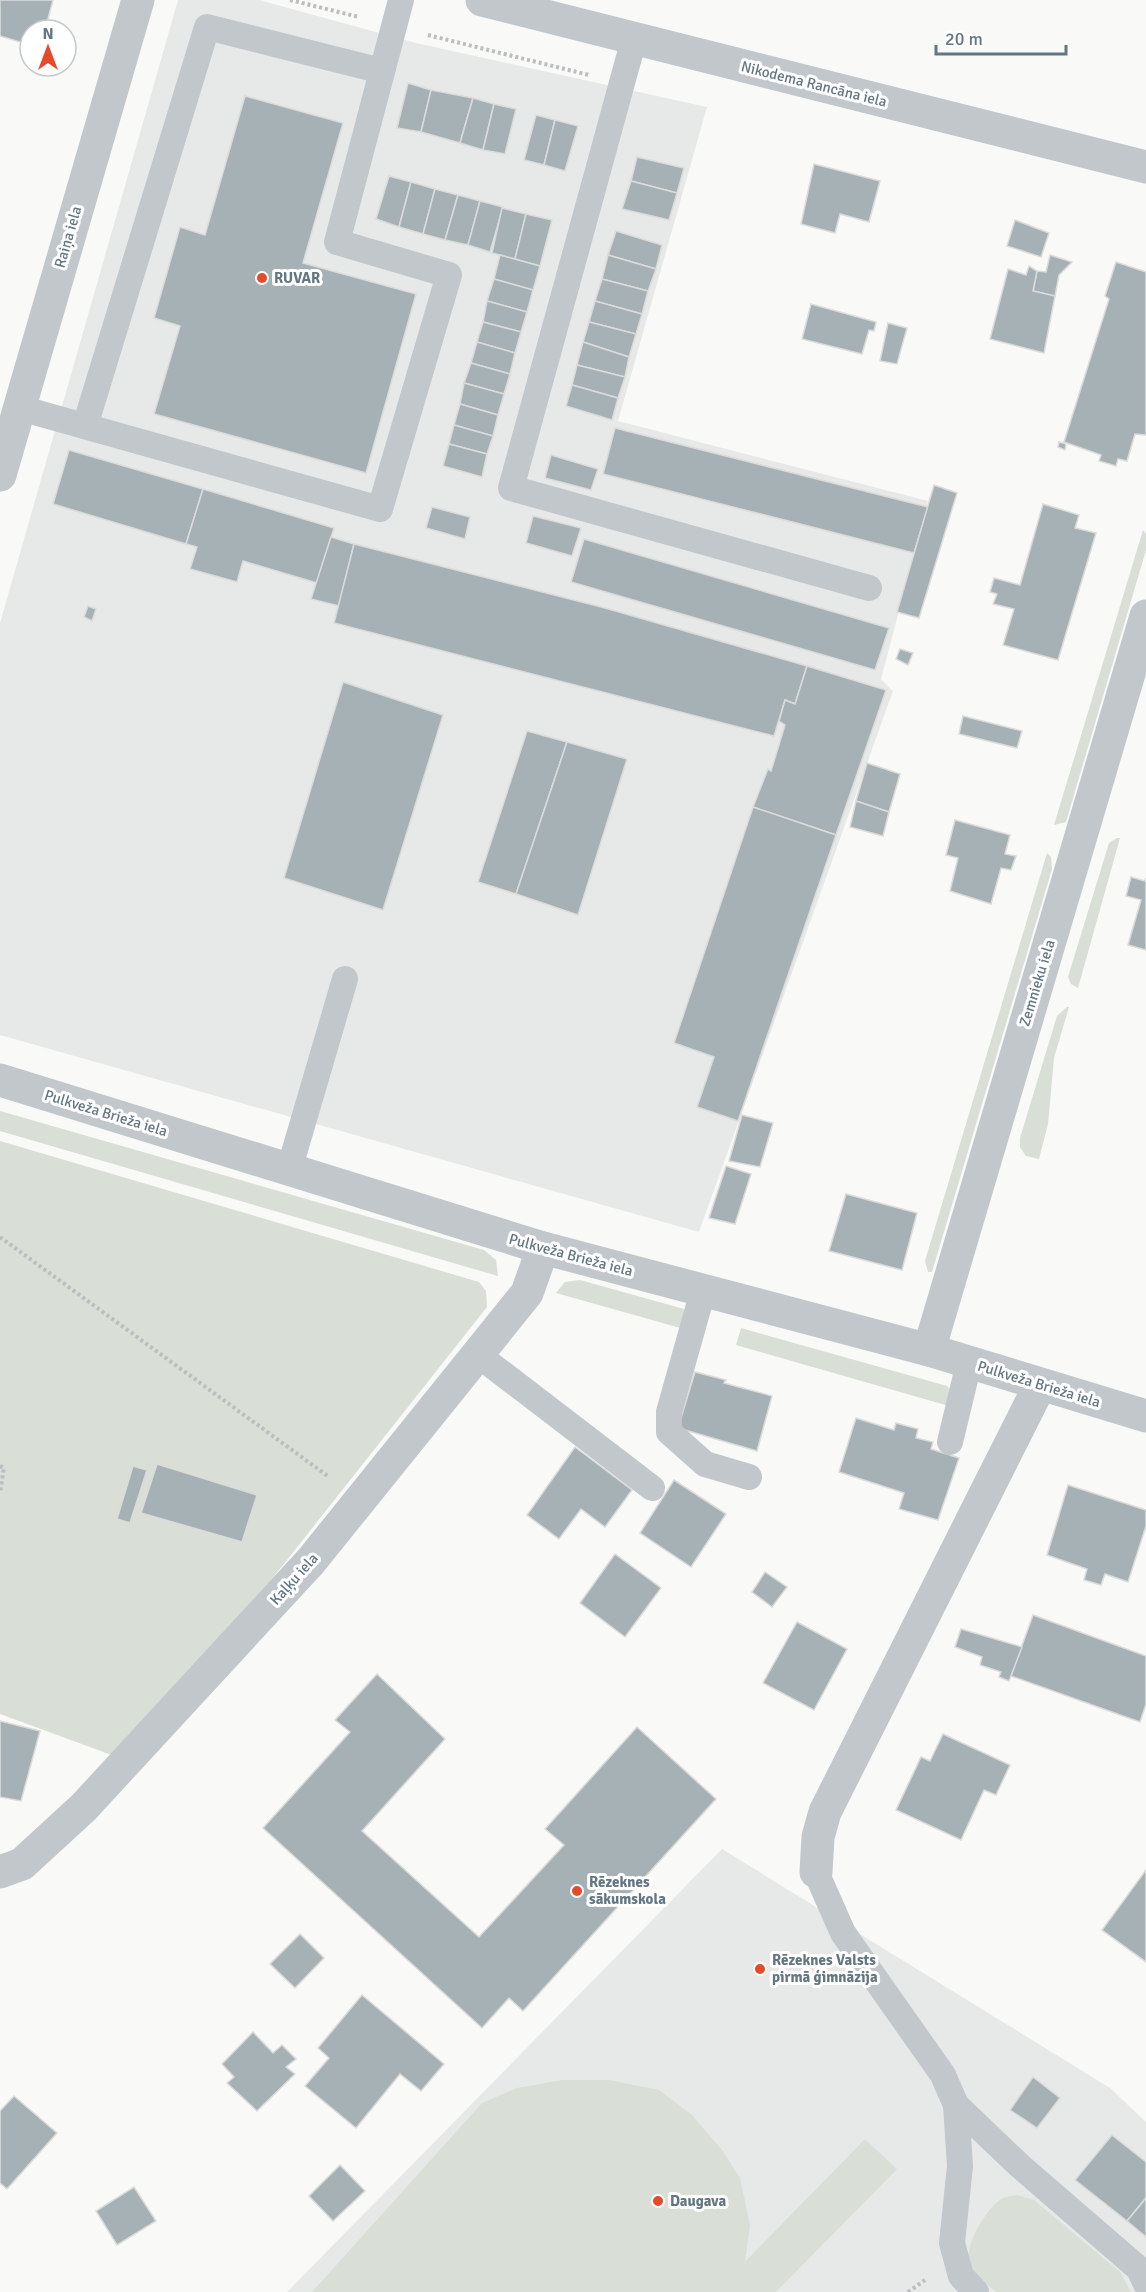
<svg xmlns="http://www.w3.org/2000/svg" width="1146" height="2292" font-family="Signika,sans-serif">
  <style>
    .built { fill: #e7e9e8 }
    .green { fill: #d9ded6 }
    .building { fill: #a6b1b6; stroke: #dbdbd9; stroke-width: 1.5 }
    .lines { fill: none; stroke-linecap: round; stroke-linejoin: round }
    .path { stroke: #babec1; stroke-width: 4; stroke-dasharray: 3 3; stroke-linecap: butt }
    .service { stroke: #c2c7cb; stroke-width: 26 }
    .minor { stroke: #c2c7cb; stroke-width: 33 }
    .poi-dot { fill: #e74a29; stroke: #fff; stroke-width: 2 }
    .labels { text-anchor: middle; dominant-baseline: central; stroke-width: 6; stroke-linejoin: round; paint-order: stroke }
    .street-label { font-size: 15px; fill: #637782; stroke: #fff }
    .poi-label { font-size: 15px; font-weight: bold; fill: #637782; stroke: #fff; text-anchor: start }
  </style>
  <rect width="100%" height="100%" fill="#f9f9f7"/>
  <!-- built -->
  <g class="built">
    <polygon points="178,0 259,0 416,43 707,107 618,421 928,501 881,679 893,691 699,1232 0,1035 0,623"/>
    <polygon points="722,1849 1110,2088 1146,2122 1146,2292 287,2292"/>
  </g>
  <!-- green -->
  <g class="green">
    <polygon points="1143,530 1146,534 1146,550 1066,822 1054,825"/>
    <polygon points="1117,838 1120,838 1078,988 1071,984 1068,977 1109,843"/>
    <polygon points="1047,853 1051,857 1052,869 932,1272 928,1272 925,1261"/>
    <polygon points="1067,1007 1069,1007 1054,1058 1048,1124 1039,1159 1026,1156 1020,1147 1020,1138 1057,1016"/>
    <polygon points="0,1111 484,1250 496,1260 498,1276 0,1131"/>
    <polygon points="0,1141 479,1282 486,1291 487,1307 128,1761 0,1714"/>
    <polygon points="580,1280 684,1309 687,1313 684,1329 556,1293 565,1282"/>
    <polygon points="741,1328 947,1386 951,1390 949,1406 736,1345"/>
    <polygon points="562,2080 609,2080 659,2090 692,2115 722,2150 740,2178 750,2225 745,2262 865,2139 897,2169 776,2292 312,2292 482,2103 517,2088"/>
    <path d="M 1017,2195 L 1034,2200 L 1120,2272 L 1131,2292 L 996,2292 C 986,2283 972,2274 969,2261 C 965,2243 988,2206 1003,2198 C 1007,2196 1013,2196 1017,2195 Z"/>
  </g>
  <!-- building -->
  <g class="building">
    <polygon points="0,0 53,0 45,30 30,30 30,45 0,36"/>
    <polygon points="408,83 431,90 421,132 397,128"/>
    <polygon points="431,90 473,98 460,143 421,132"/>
    <polygon points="245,96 343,123 303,263 416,294 366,473 154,414 180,326 154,318 180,227 205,235"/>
    <polygon points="473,98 494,104 483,150 460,143"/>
    <polygon points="494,104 516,109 505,154 483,150"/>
    <polygon points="536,115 555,120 544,165 524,160"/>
    <polygon points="555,120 578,126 565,171 544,165"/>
    <polygon points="637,157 684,168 677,193 631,181"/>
    <polygon points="814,164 880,181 869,222 840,214 835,233 801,224"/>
    <polygon points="389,176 411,182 399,227 376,219"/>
    <polygon points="631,181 677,193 669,220 622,209"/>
    <polygon points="411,182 435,189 423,234 399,227"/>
    <polygon points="435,189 458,195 445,240 423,234"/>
    <polygon points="458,195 480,201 468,245 445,240"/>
    <polygon points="480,201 503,207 490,252 468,245"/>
    <polygon points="502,208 526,214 515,259 492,253"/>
    <polygon points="526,214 552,220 540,266 515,259"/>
    <polygon points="1015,220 1049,233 1041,257 1007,246"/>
    <polygon points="616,231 662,245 656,269 608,255"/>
    <polygon points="500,255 540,266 533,290 494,279"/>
    <polygon points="608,255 656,269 648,291 602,279"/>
    <polygon points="1050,255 1072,262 1059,275 1055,296 1033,291 1037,271 1046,272"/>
    <polygon points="1116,262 1146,272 1146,435 1135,434 1127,461 1118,459 1116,466 1099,461 1101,455 1064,442 1109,299 1105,296"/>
    <polygon points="1029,266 1037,271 1033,291 1055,296 1044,353 990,339 1008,269 1026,275"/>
    <polygon points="494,279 533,290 527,312 487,301"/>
    <polygon points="602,279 648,291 642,314 595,301"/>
    <polygon points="487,301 527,312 521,332 483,322"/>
    <polygon points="595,301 642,314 636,334 589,322"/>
    <polygon points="811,304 876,322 874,331 869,330 862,354 802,339"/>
    <polygon points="483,322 521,332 515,353 477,342"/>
    <polygon points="589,322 636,334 629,357 583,342"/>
    <polygon points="888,323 907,328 897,364 880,361"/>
    <polygon points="477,342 515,353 510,374 471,363"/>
    <polygon points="583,342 629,357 625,377 577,365"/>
    <polygon points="471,363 510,374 504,394 464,383"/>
    <polygon points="577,365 625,377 618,398 572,385"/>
    <polygon points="464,383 504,394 498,415 460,404"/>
    <polygon points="572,385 618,398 612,420 566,406"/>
    <polygon points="460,404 498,415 493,436 454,425"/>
    <polygon points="454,425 493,436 487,454 449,444"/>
    <polygon points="615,428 928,507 914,553 603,474"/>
    <polygon points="1059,442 1066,444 1065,450 1058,447"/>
    <polygon points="449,444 487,454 482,477 443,466"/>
    <polygon points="69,450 203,489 186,544 53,504"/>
    <polygon points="551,455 598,469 591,490 545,478"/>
    <polygon points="934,485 957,493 919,618 897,612"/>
    <polygon points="203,489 334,528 317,583 243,561 237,582 190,569 197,547 186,544"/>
    <polygon points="1043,504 1079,515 1075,528 1096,533 1058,660 1003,645 1014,609 993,604 997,594 990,592 994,578 1020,585"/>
    <polygon points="432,507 470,517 465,539 426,528"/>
    <polygon points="533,516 581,528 572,556 526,543"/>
    <polygon points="331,537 354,544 339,606 311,599"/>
    <polygon points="584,539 889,628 875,670 571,582"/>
    <polygon points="354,544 605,608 807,666 795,704 785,700 774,736 334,623"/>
    <polygon points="88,606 96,609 92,621 84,617"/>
    <polygon points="900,649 913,653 908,665 896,659"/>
    <polygon points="807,666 886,690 836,835 753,807 768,769 771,771 785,725 779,721 785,700 795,704"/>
    <polygon points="343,682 443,715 383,910 284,878"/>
    <polygon points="963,716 1022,731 1017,748 959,734"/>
    <polygon points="527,731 567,742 516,894 478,882"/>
    <polygon points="567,742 627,759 578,915 516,894"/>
    <polygon points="867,763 900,774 889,812 856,801"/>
    <polygon points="856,801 889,812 883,836 850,827"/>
    <polygon points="753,807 836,835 738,1121 697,1107 714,1057 674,1043"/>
    <polygon points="955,820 1010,835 1005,854 1016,856 1011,870 1001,868 991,904 950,891 958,858 946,855"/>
    <polygon points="1131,877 1145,881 1146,878 1146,950 1128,945 1141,900 1126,896"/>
    <polygon points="742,1115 773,1123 760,1167 729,1161"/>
    <polygon points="726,1166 751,1174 735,1224 709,1218"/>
    <polygon points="846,1194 917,1213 902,1270 829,1251"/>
    <polygon points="695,1372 726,1380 724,1383 772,1396 757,1451 678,1428"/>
    <polygon points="856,1418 894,1430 896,1423 918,1429 916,1438 933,1442 931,1449 959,1458 938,1520 899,1509 904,1493 839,1472"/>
    <polygon points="575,1447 632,1490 605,1527 581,1509 559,1539 527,1515"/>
    <polygon points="157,1464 257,1495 242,1542 141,1513"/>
    <polygon points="133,1466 147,1470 130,1523 117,1519"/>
    <polygon points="674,1480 726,1514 691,1567 640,1533"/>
    <polygon points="1068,1485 1146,1510 1146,1526 1128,1582 1105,1574 1101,1585 1084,1580 1087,1569 1047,1555"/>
    <polygon points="615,1554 661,1588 625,1637 580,1603"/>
    <polygon points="765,1572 787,1587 772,1607 752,1592"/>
    <polygon points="1033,1615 1146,1656 1146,1704 1140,1722 1011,1676"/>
    <polygon points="797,1622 847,1649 814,1710 763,1683"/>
    <polygon points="961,1629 1022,1647 1009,1681 999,1677 1001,1672 980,1665 982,1657 955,1647"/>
    <polygon points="377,1674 445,1739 362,1831 479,1937 564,1845 545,1829 637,1727 716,1799 523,2011 509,1998 482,2028 263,1828 350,1732 335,1720"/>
    <polygon points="0,1721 40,1731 21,1801 0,1797"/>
    <polygon points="943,1734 1010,1765 996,1795 984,1790 961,1840 896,1810 921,1757 930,1761"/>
    <polygon points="1146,1870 1146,1962 1102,1930"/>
    <polygon points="300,1934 324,1958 295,1988 270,1964"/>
    <polygon points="362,1995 444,2064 421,2091 400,2074 356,2128 305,2086 329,2058 318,2048"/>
    <polygon points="253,2032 273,2053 282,2045 296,2059 286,2067 295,2074 257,2111 227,2083 234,2077 222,2064"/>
    <polygon points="1033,2077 1060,2098 1037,2128 1010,2110"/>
    <polygon points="14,2096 57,2133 7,2189 0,2183 0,2111"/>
    <polygon points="1112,2135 1146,2162 1146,2198 1127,2221 1075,2180"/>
    <polygon points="340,2165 365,2191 333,2221 309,2196"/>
    <polygon points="134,2187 156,2221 117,2245 96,2211"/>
    <polygon points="1146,2198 1146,2237 1127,2221"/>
  </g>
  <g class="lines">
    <!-- path -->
    <g class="path">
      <polyline points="290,0 359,17"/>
      <polyline points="428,35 589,75"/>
      <polyline points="0,1237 329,1477"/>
      <polyline points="0,1466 4,1468 0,1493"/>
      <polyline points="908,2292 925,2280"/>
    </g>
    <!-- service -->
    <g class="service">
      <polyline points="634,39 511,488 869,588"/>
      <polyline points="20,408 380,509 449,275 337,242 401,0"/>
      <polyline points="85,426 207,27 382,71"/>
      <polyline points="289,1170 345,979"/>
      <polyline points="703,1291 669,1412 669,1432 705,1464 749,1477"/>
      <polyline points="477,1354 652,1488"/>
      <polyline points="950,1442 969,1363"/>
      <polyline points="816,1872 843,1933 943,2075 956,2105 960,2166 952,2243 961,2276 976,2292"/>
      <polyline points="956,2105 1020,2166 1139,2269 1146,2284"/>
    </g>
    <!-- minor -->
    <g class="minor">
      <polyline points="482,0 1146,167"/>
      <polyline points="0,475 138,0"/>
      <polyline points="0,1080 543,1248 929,1350 1146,1416"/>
      <polyline points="929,1350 1146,616"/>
      <polyline points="0,1872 22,1864 84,1807 311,1561 527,1293 543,1248"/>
      <polyline points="816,1872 818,1837 825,1812 1040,1385"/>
    </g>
  </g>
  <!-- markers -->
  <g class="poi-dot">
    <circle cx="262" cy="278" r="6"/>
    <circle cx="577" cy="1891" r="6"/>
    <circle cx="760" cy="1969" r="6"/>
    <circle cx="658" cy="2201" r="6"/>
  </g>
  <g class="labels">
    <!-- street labels -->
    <g class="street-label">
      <text transform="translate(814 84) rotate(14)">Nikodema Rancāna iela</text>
      <text transform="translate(68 237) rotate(-74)">Raiņa iela</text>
      <text transform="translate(1037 983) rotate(-73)">Zemnieku iela</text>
      <text transform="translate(106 1113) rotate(17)">Pulkveža Brieža iela</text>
      <text transform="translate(571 1255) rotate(15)">Pulkveža Brieža iela</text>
      <text transform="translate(1039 1384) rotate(17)">Pulkveža Brieža iela</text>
      <text transform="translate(294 1579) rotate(-48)">Kaļķu iela</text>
    </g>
    <!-- poi labels -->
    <g class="poi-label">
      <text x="274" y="278">RUVAR</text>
      <text x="589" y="1882">Rēzeknes<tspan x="589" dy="17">sākumskola</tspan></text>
      <text x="772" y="1960">Rēzeknes Valsts<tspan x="772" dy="17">pirmā ģimnāzija</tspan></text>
      <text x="670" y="2201">Daugava</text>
    </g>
  </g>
  <!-- north arrow -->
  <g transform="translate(48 48)"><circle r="28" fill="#ffffff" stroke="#c1c9cd" stroke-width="1.5"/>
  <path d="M0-4.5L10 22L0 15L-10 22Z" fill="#e74a29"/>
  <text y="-9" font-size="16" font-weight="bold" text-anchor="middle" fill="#637782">N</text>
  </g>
  <!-- scale -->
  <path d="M936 45v9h130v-9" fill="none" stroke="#637782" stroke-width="3"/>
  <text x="945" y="45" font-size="18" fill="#637782" stroke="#ffffff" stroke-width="4.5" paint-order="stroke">20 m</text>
</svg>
